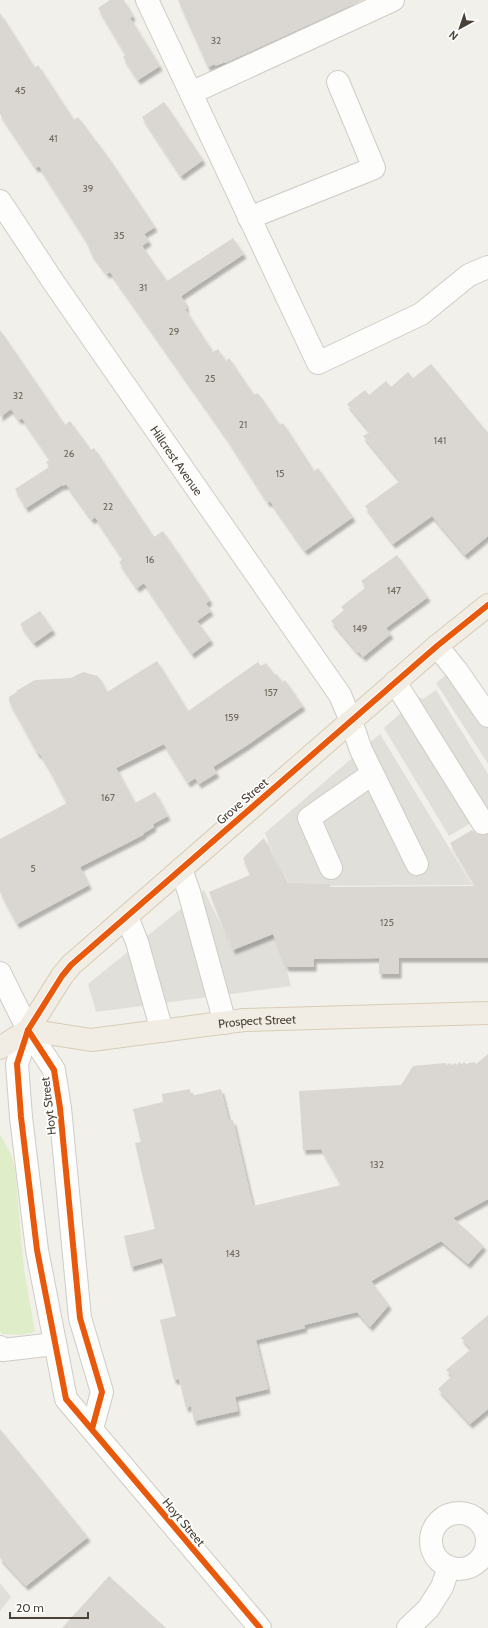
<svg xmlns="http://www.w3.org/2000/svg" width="488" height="1628" font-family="Cabin,sans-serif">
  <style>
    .green { fill: #dfeec9 }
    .parking { fill: #e1dfda }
    .building { fill: #dad7d2; filter: url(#shadow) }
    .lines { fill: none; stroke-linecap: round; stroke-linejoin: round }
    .minor-casing { stroke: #cfccc7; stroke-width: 24 }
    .major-casing { stroke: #d6cdb7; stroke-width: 24 }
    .minor { stroke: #fdfdfc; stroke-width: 22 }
    .major { stroke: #f2ede4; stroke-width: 22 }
    .cycleway-casing { stroke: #fff; stroke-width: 8 }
    .cycleway { stroke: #e8590c; stroke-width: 6 }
    .labels { text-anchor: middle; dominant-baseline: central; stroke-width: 3.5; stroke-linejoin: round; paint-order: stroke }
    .number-label { font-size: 10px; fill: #70695e }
    .street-label { font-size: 12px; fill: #4a4236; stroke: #fff }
  </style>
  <defs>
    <filter id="shadow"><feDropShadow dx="2.5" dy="4.5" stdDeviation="1" flood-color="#0004"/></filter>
  </defs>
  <rect width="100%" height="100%" fill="#f2f0eb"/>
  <!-- green -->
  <polygon class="green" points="0,1134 12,1156 15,1169 24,1269 35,1332 22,1335 2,1334 0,1331"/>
  <!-- parking -->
  <g class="parking">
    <polygon points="459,665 488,705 488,764 436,683"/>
    <polygon points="436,690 488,774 488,813 449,836 384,728 419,697 423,699"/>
    <polygon points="380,734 472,885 286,886 265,833"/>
    <polygon points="204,890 233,950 275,927 291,986 96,1012 88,984"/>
    <polygon points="0,1583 11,1597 0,1611"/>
  </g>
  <!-- building -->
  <g class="building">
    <polygon points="110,0 124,0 133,16 130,18 160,66 138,80 123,57 126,55 98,8"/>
    <polygon points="178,0 363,0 225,63 225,62 215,66 215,64 208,67"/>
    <polygon points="0,13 35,68 38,65 74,120 78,117 108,157 155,227 144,234 149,241 142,246 167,281 233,238 244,254 181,296 186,304 185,305 187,308 185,309 213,352 218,349 226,361 229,358 254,395 258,393 280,425 283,423 314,471 318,468 353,517 305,551 270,501 268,503 226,437 110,272 107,274 92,254 88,246 89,245 39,166 36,168 0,114"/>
    <polygon points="164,102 203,160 181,176 142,117"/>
    <polygon points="0,330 65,425 70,421 91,450 94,448 154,537 163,531 210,600 206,604 211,611 197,621 211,640 192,654 144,583 137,588 119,562 123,559 95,517 92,520 66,484 63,486 62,485 26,508 15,489 49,467 46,462 50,459 22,418 19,420 11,409 0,417"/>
    <polygon points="431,364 488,433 488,536 465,555 432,516 393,544 365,506 400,481 363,436 370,432 347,404 365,390 369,395 386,381 391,387 408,372 413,378"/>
    <polygon points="397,555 428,597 386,628 391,634 363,657 359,652 358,653 331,621 344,610 341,607 366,587 361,581"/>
    <polygon points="40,611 53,630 34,643 20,624"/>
    <polygon points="157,661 188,711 258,662 261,666 266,663 275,675 277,674 282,682 285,680 303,706 246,746 213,767 217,773 199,784 195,778 188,783 164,744 116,768 135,803 155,792 168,816 153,824 154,827 144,833 143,835 80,867 89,885 17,924 0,892 0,839 67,803 48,767 40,754 38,754 9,701 9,697 17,692 16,691 35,680 71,678 83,672 98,676 107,692"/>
    <polygon points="472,830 477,834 483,835 488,834 488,958 399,958 399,974 379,974 379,958 314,959 314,967 286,967 273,934 233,950 227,935 226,935 209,892 250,875 243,858 264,838 284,883 330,884 330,887 475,886 450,843"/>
    <polygon points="488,1054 488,1199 453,1218 484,1246 468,1264 441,1241 371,1281 389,1305 370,1327 357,1312 304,1325 305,1328 256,1340 268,1389 235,1397 238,1411 194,1421 191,1406 186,1408 179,1379 174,1380 160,1320 176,1316 162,1258 131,1267 124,1236 155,1229 135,1143 141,1142 133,1109 163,1102 162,1094 190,1089 191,1096 221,1089 229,1121 233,1120 253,1206 341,1185 321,1149 303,1150 299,1091 401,1085 413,1066 445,1063 447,1065 450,1063 452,1065 455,1063 457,1065 459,1062 462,1064 464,1062 466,1064 474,1062 476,1064"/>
    <polygon points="488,1315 488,1409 470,1424 438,1389 452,1376 446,1370 471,1349 461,1338"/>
    <polygon points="0,1429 88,1537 26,1586 0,1558"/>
    <polygon points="109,1576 166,1628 62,1628"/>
  </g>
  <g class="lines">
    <defs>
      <g id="minor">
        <polyline points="147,0 318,363 421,314 469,275 488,267"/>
        <polyline points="191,93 393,0"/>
        <path id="s1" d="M 0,201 L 54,283 L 340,695 L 351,721 L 361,750 L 417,864"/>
        <polyline points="249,218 374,168 338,82"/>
        <polyline points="437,646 457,671 488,716"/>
        <polyline points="395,682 483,823"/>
        <polyline points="331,868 309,818 372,774"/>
        <polyline points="181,869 189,892 225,1023"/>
        <polyline points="127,917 137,942 162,1031"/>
        <polyline points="0,973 28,1030 54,1070 60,1108 80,1318 102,1392 92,1429"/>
        <polyline points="28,1030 17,1064 21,1117 37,1250 66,1399 260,1628"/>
        <polyline points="0,1347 3,1350 55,1344"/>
        <circle cx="459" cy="1541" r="28"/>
        <polyline points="408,1628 428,1609 442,1587 449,1567"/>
      </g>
      <g id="major">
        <path id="s2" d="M 28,1030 L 91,1040 L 244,1020 L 488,1013"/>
        <polyline points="0,1048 28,1030 62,976 71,965 437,646 488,605"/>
      </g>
    </defs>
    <!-- minor casing -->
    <use href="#minor" class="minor-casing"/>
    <!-- major casing -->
    <use href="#major" class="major-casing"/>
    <!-- minor -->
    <use href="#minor" class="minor"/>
    <!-- major -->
    <use href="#major" class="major"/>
    <defs>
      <g id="cycleway">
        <polyline points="28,1030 54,1070 60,1108 80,1318 102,1392 92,1429"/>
        <polyline points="260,1628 66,1399 37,1250 21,1117 17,1064 28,1030 62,976 71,965 437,646 488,605"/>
      </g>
    </defs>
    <!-- cycleway casing -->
    <use href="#cycleway" class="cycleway-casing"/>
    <!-- cycleway -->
    <use href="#cycleway" class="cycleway"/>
  </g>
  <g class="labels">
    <!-- number labels -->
    <g class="number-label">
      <text x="216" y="40">32</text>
      <text x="20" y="90">45</text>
      <text x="53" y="138">41</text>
      <text x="88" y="188">39</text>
      <text x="119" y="235">35</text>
      <text x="143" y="287">31</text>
      <text x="174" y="331">29</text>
      <text x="210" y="378">25</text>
      <text x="18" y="395">32</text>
      <text x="243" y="424">21</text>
      <text x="440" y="440">141</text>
      <text x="69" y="453">26</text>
      <text x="280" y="473">15</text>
      <text x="108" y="506">22</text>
      <text x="150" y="559">16</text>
      <text x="394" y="590">147</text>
      <text x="360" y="628">149</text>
      <text x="271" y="692">157</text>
      <text x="232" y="717">159</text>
      <text x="108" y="797">167</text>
      <text x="33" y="868">5</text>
      <text x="387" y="922">125</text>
      <text x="377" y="1164">132</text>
      <text x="233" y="1253">143</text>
    </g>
    <!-- street labels -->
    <g class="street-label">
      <text stroke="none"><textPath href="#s1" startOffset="314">Hillcrest Avenue</textPath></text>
      <text transform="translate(242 801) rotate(-41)">Grove Street</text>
      <text stroke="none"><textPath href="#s2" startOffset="231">Prospect Street</textPath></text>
      <text transform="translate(48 1106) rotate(-97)">Hoyt Street</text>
      <text transform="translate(184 1522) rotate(50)">Hoyt Street</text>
    </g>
  </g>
  <!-- north arrow -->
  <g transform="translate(460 28) rotate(220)" stroke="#ffffff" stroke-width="3" paint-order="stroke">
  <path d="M0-3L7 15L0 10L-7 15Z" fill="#4a4236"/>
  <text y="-6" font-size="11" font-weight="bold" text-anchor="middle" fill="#4a4236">N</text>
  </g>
  <!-- scale -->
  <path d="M10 1612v6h78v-6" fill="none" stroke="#4a4236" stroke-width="2"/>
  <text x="16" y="1612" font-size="12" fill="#4a4236" stroke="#ffffff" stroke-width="3" paint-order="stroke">20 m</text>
</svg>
